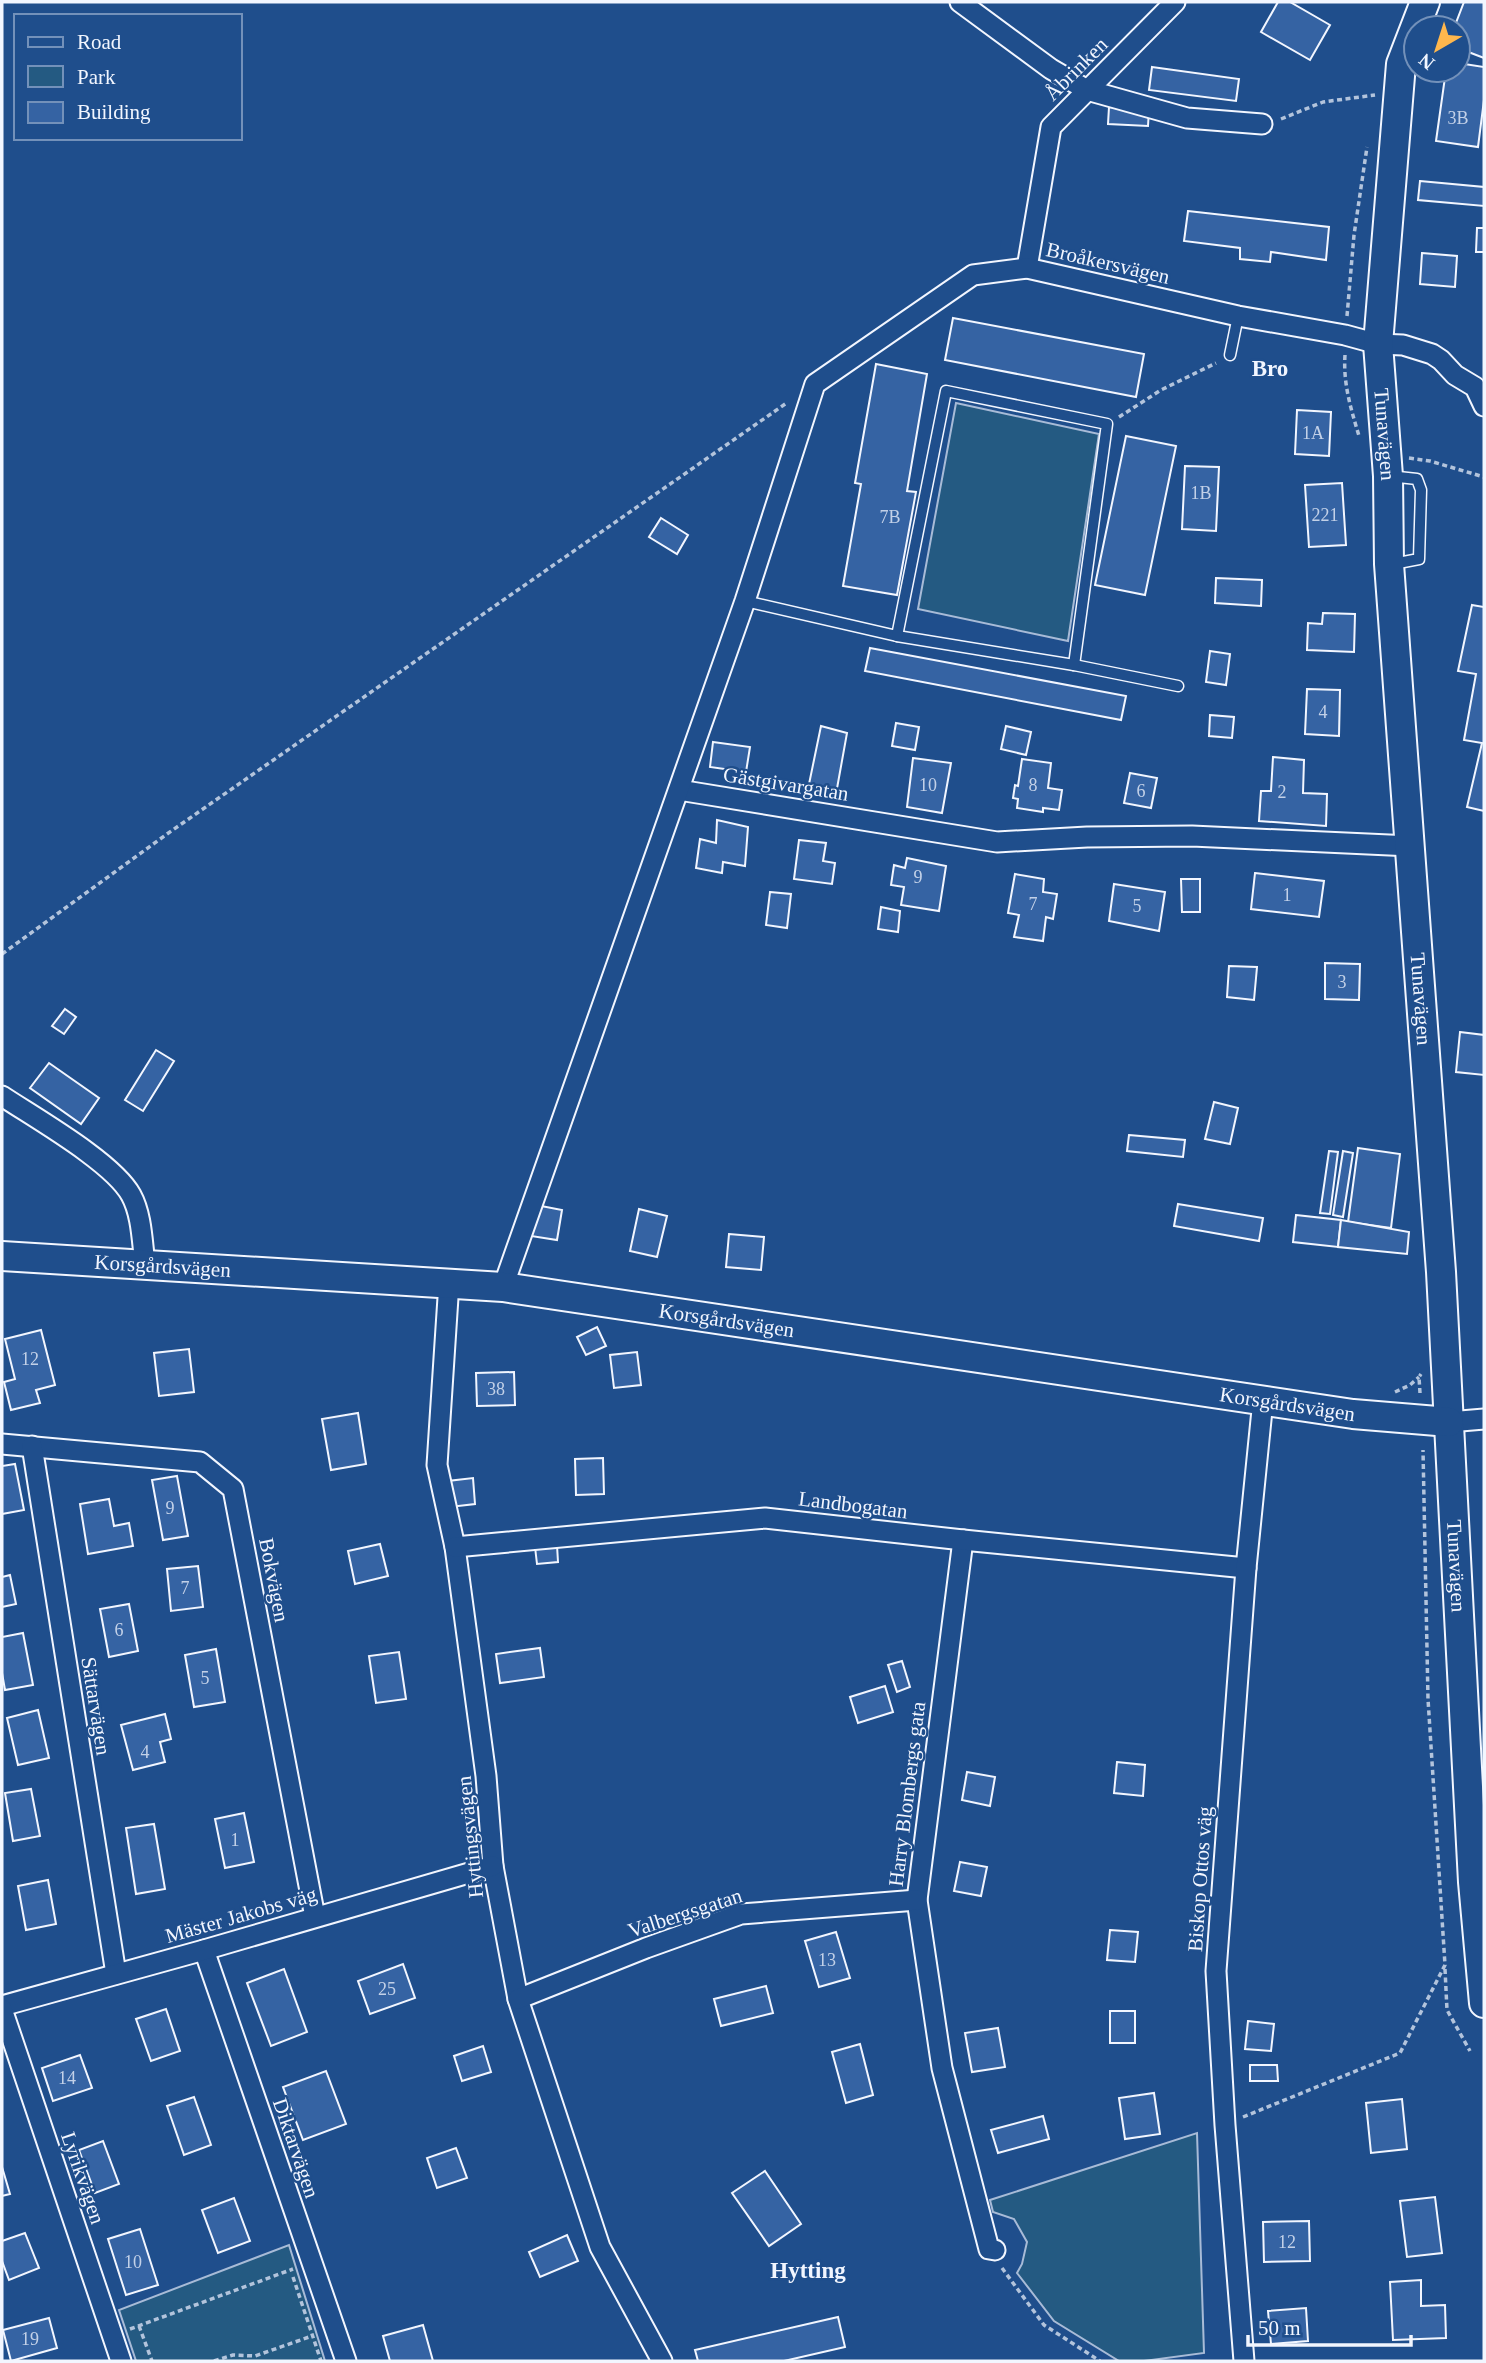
<svg xmlns="http://www.w3.org/2000/svg" width="1486" height="2363" font-family="Georgia,serif">
  <style>
    .green { fill: #245a82; stroke: #a8bbd7; stroke-width: 2 }
    .building { fill: #3563a3; stroke: #f2f6ff; stroke-width: 2 }
    .lines { fill: none; stroke-linecap: round; stroke-linejoin: round }
    .lane-casing { stroke: #f2f6ff; stroke-width: 13 }
    .street-casing { stroke: #f2f6ff; stroke-width: 23 }
    .secondary-casing { stroke: #f2f6ff; stroke-width: 32 }
    .path { stroke: #b3c4dc; stroke-width: 3.5; stroke-dasharray: 5 3.5; stroke-linecap: butt }
    .lane { stroke: #1f4e8c; stroke-width: 10 }
    .street { stroke: #1f4e8c; stroke-width: 19 }
    .secondary { stroke: #1f4e8c; stroke-width: 28 }
    .labels { text-anchor: middle; dominant-baseline: central; stroke-width: 5; stroke-linejoin: round; paint-order: stroke }
    .number-label { font-size: 18px; fill: #c3d1e8 }
    .street-label { font-size: 21px; fill: #f2f6ff; stroke: #1f4e8c }
    .neighbourhood-label { font-size: 23px; font-weight: bold; fill: #f2f6ff; stroke: #1f4e8c }
  </style>
  <rect width="100%" height="100%" fill="#1f4e8c"/>
  <!-- green -->
  <g class="green">
    <polygon points="956,403 1099,434 1068,641 918,609"/>
    <polygon points="1197,2133 1204,2353 1144,2361 1119,2361 1054,2321 1017,2273 1022,2264 1027,2242 1014,2219 993,2212 990,2200"/>
    <polygon points="289,2245 325,2361 136,2361 119,2310"/>
  </g>
  <!-- building -->
  <g class="building">
    <polygon points="1278,2 1290,2 1330,25 1310,60 1261,32"/>
    <polygon points="1464,2 1484,2 1484,58 1458,48 1458,28 1454,28"/>
    <polygon points="1458,63 1484,67 1484,100 1478,147 1436,141 1446,70 1458,70"/>
    <polygon points="1152,67 1239,79 1236,101 1149,90"/>
    <polygon points="1109,107 1149,109 1148,126 1108,124"/>
    <polygon points="1420,181 1484,187 1484,206 1418,200"/>
    <polygon points="1188,211 1329,227 1326,260 1271,252 1270,262 1240,259 1240,248 1184,241"/>
    <polygon points="1477,228 1484,228 1484,252 1476,252"/>
    <polygon points="1422,253 1457,256 1455,287 1420,284"/>
    <polygon points="953,318 1144,354 1136,397 945,360"/>
    <polygon points="876,364 927,374 907,491 916,492 897,595 843,586 861,484 855,483"/>
    <polygon points="1297,410 1331,412 1329,456 1295,454"/>
    <polygon points="1126,436 1176,446 1145,595 1095,585"/>
    <polygon points="1185,466 1219,467 1216,531 1182,529"/>
    <polygon points="1342,483 1346,545 1309,547 1305,485"/>
    <polygon points="661,518 688,535 677,554 649,537"/>
    <polygon points="1216,578 1262,580 1261,606 1215,603"/>
    <polygon points="1472,605 1484,607 1484,811 1467,807 1482,743 1464,740 1476,674 1458,671"/>
    <polygon points="1323,613 1355,614 1354,652 1307,650 1308,623 1322,624"/>
    <polygon points="870,648 1126,696 1121,720 865,671"/>
    <polygon points="1210,651 1230,654 1226,685 1206,682"/>
    <polygon points="1307,689 1340,690 1339,736 1305,734"/>
    <polygon points="1210,715 1234,717 1232,738 1209,736"/>
    <polygon points="896,723 919,727 915,750 892,746"/>
    <polygon points="821,726 847,733 836,794 808,789"/>
    <polygon points="1006,726 1031,732 1026,755 1001,749"/>
    <polygon points="713,742 750,747 746,772 710,767"/>
    <polygon points="1273,757 1304,760 1303,793 1327,794 1326,826 1259,821 1261,791 1271,791"/>
    <polygon points="913,758 951,763 942,813 907,807"/>
    <polygon points="1022,759 1051,763 1048,788 1062,790 1059,810 1043,808 1043,812 1017,808 1018,799 1013,798 1015,785 1018,786"/>
    <polygon points="1130,773 1157,778 1151,808 1124,803"/>
    <polygon points="717,820 748,827 745,866 723,862 722,873 696,868 700,839 716,843"/>
    <polygon points="799,840 826,843 823,861 835,863 832,884 794,879"/>
    <polygon points="907,858 946,866 939,911 901,905 904,887 891,885 894,865 905,868"/>
    <polygon points="1255,873 1324,881 1319,917 1251,909"/>
    <polygon points="1015,874 1044,879 1043,892 1057,894 1053,919 1046,917 1043,941 1014,937 1019,915 1008,913"/>
    <polygon points="1181,879 1200,879 1200,912 1182,912"/>
    <polygon points="1114,884 1165,892 1159,931 1109,921"/>
    <polygon points="770,892 791,894 787,928 766,925"/>
    <polygon points="881,907 900,911 898,932 878,929"/>
    <polygon points="1325,963 1360,964 1359,1000 1325,999"/>
    <polygon points="1229,966 1257,967 1254,1000 1227,997"/>
    <polygon points="65,1009 76,1017 64,1034 52,1026"/>
    <polygon points="1460,1032 1484,1035 1484,1075 1456,1072"/>
    <polygon points="156,1050 174,1061 143,1111 125,1100"/>
    <polygon points="49,1063 99,1098 81,1124 30,1088"/>
    <polygon points="1214,1102 1238,1108 1230,1144 1205,1139"/>
    <polygon points="1129,1135 1185,1140 1183,1157 1127,1151"/>
    <polygon points="1358,1148 1400,1154 1391,1228 1348,1222"/>
    <polygon points="1329,1151 1338,1152 1330,1214 1320,1213"/>
    <polygon points="1343,1151 1353,1153 1343,1217 1333,1215"/>
    <polygon points="1178,1204 1263,1218 1259,1241 1174,1226"/>
    <polygon points="536,1205 562,1210 557,1240 531,1236"/>
    <polygon points="639,1209 667,1216 657,1257 630,1251"/>
    <polygon points="1296,1215 1341,1220 1338,1247 1293,1242"/>
    <polygon points="1341,1220 1409,1232 1407,1254 1338,1247"/>
    <polygon points="729,1234 764,1237 761,1270 726,1267"/>
    <polygon points="597,1327 606,1346 586,1355 577,1337"/>
    <polygon points="41,1330 55,1385 36,1390 40,1403 11,1410 4,1382 15,1379 5,1339"/>
    <polygon points="189,1349 194,1392 159,1396 154,1353"/>
    <polygon points="637,1352 641,1385 614,1388 610,1355"/>
    <polygon points="514,1372 515,1405 477,1406 476,1373"/>
    <polygon points="358,1413 366,1464 331,1470 322,1419"/>
    <polygon points="603,1458 604,1494 576,1495 575,1459"/>
    <polygon points="15,1464 24,1510 2,1514 2,1466"/>
    <polygon points="177,1476 188,1536 163,1540 152,1480"/>
    <polygon points="473,1478 475,1504 450,1507 448,1481"/>
    <polygon points="109,1499 114,1526 129,1523 133,1546 88,1554 80,1504"/>
    <polygon points="380,1544 388,1576 355,1584 348,1551"/>
    <polygon points="557,1545 558,1562 537,1564 535,1547"/>
    <polygon points="198,1566 203,1607 171,1611 167,1569"/>
    <polygon points="10,1575 16,1604 2,1607 2,1577"/>
    <polygon points="129,1604 138,1651 109,1657 100,1609"/>
    <polygon points="23,1633 33,1685 5,1690 2,1673 2,1637"/>
    <polygon points="540,1648 544,1677 500,1683 496,1654"/>
    <polygon points="216,1649 225,1702 194,1707 185,1655"/>
    <polygon points="399,1652 406,1699 376,1703 369,1656"/>
    <polygon points="902,1661 910,1687 897,1692 888,1665"/>
    <polygon points="885,1686 893,1712 858,1723 850,1697"/>
    <polygon points="38,1710 49,1758 18,1765 7,1718"/>
    <polygon points="165,1714 171,1739 160,1742 165,1762 133,1770 121,1725"/>
    <polygon points="1117,1762 1145,1765 1143,1796 1114,1793"/>
    <polygon points="967,1772 995,1777 990,1806 962,1800"/>
    <polygon points="31,1789 40,1836 13,1841 5,1793"/>
    <polygon points="244,1813 254,1862 225,1868 215,1819"/>
    <polygon points="154,1824 165,1889 136,1894 126,1828"/>
    <polygon points="960,1862 987,1867 981,1896 954,1891"/>
    <polygon points="48,1880 56,1924 26,1930 18,1886"/>
    <polygon points="1110,1930 1138,1932 1135,1962 1107,1960"/>
    <polygon points="836,1932 850,1978 819,1987 805,1941"/>
    <polygon points="403,1964 415,1998 370,2014 358,1981"/>
    <polygon points="284,1969 307,2032 271,2046 247,1983"/>
    <polygon points="766,1986 773,2013 721,2026 714,1999"/>
    <polygon points="166,2009 180,2051 151,2061 136,2019"/>
    <rect x="1110" y="2011" width="25" height="32"/>
    <polygon points="1248,2021 1274,2024 1271,2051 1245,2049"/>
    <polygon points="998,2028 1005,2067 972,2072 965,2033"/>
    <polygon points="860,2044 873,2095 846,2103 832,2052"/>
    <polygon points="483,2046 491,2072 462,2081 454,2056"/>
    <polygon points="80,2055 92,2088 53,2101 42,2068"/>
    <polygon points="1250,2065 1277,2065 1278,2081 1250,2081"/>
    <polygon points="326,2071 346,2124 303,2140 283,2087"/>
    <polygon points="1154,2093 1160,2134 1125,2139 1119,2098"/>
    <polygon points="194,2097 211,2145 184,2155 167,2106"/>
    <polygon points="1402,2099 1407,2149 1371,2153 1366,2103"/>
    <polygon points="1043,2116 1049,2139 998,2153 991,2130"/>
    <polygon points="103,2141 119,2184 95,2193 79,2150"/>
    <polygon points="456,2148 467,2178 437,2188 427,2158"/>
    <polygon points="2,2167 10,2194 2,2196"/>
    <polygon points="765,2171 801,2224 769,2246 732,2193"/>
    <polygon points="1435,2197 1442,2253 1407,2257 1400,2201"/>
    <polygon points="234,2198 250,2241 218,2253 202,2210"/>
    <polygon points="1309,2221 1310,2261 1264,2262 1263,2222"/>
    <polygon points="140,2229 158,2285 126,2295 108,2239"/>
    <polygon points="25,2233 39,2268 9,2280 2,2261 2,2241"/>
    <polygon points="567,2235 578,2261 540,2277 529,2252"/>
    <polygon points="1421,2280 1421,2306 1445,2305 1446,2338 1393,2340 1390,2282"/>
    <polygon points="1306,2308 1308,2341 1271,2344 1268,2311"/>
    <polygon points="838,2317 845,2347 784,2361 698,2361 695,2350"/>
    <polygon points="49,2318 57,2348 11,2361 3,2330"/>
    <polygon points="423,2325 433,2361 390,2361 383,2336"/>
  </g>
  <g class="lines">
    <defs>
      <g id="lane">
        <polyline points="1230,355 1238,316"/>
        <polyline points="1389,476 1417,479 1421,490 1419,559 1393,564"/>
        <polyline points="745,601 897,636 1074,665 1178,686"/>
        <polyline points="897,636 946,391 1107,424 1074,665"/>
      </g>
      <g id="street">
        <polyline points="960,2 1051,69 1087,90 1187,118 1262,124"/>
        <polyline points="1027,268 1051,127 1175,2"/>
        <polyline points="679,790 997,842 1087,837 1192,836 1411,846"/>
        <path d="M 2,1096 C 35,1118 113,1162 131,1195 C 142,1215 142,1242 145,1264"/>
        <polyline points="449,1282 437,1465 455,1547 486,1776 493,1866 518,1999 600,2247 662,2361"/>
        <polyline points="503,1287 745,601 815,384 973,275 1027,268 1238,316 1345,335 1378,344 1403,345 1432,354 1441,360 1455,375 1475,387 1484,406"/>
        <polyline points="1449,1422 1484,1419"/>
        <polyline points="2,1444 200,1462 233,1489 315,1917"/>
        <polyline points="32,1446 116,1974"/>
        <polyline points="963,1540 917,1900 942,2068 989,2249 995,2250"/>
        <polyline points="455,1547 765,1518 963,1540 1246,1568"/>
        <polyline points="204,1950 346,2361"/>
        <polyline points="518,1999 646,1948 741,1914 917,1900"/>
        <polyline points="2,2006 204,1950 493,1866"/>
        <polyline points="2,2009 121,2361"/>
        <polyline points="1244,2361 1225,2125 1216,1971 1246,1568 1263,1400"/>
      </g>
      <g id="secondary">
        <path id="s1" d="M 1425,2 L 1401,64 L 1378,344 L 1388,476 L 1389,564 L 1441,1272 L 1473,1882 L 1484,2003"/>
        <path id="s2" d="M 2,1256 L 503,1287 L 1353,1414 L 1449,1422"/>
      </g>
    </defs>
    <!-- lane casing -->
    <use href="#lane" class="lane-casing"/>
    <!-- street casing -->
    <use href="#street" class="street-casing"/>
    <!-- secondary casing -->
    <use href="#secondary" class="secondary-casing"/>
    <!-- path -->
    <g class="path">
      <polyline points="1281,119 1323,102 1375,95"/>
      <polyline points="1347,316 1354,235 1367,147"/>
      <path d="M 1345,355 C 1343,384 1351,409 1359,436"/>
      <polyline points="1119,417 1161,390 1216,363"/>
      <polyline points="1409,458 1430,461 1484,477"/>
      <polyline points="2,954 167,834 788,402"/>
      <polyline points="1395,1392 1410,1385 1419,1377"/>
      <polyline points="1420,1393 1419,1377 1421,1374"/>
      <polyline points="1445,1969 1447,2010 1470,2051"/>
      <polyline points="1243,2117 1400,2053 1445,1965 1428,1699 1423,1450"/>
      <polyline points="1002,2268 1044,2325 1100,2361"/>
      <polyline points="293,2277 321,2361"/>
      <polyline points="139,2326 152,2361"/>
      <polyline points="130,2329 293,2269"/>
      <polyline points="214,2361 233,2355 255,2356 312,2336"/>
    </g>
    <!-- lane -->
    <use href="#lane" class="lane"/>
    <!-- street -->
    <use href="#street" class="street"/>
    <!-- secondary -->
    <use href="#secondary" class="secondary"/>
  </g>
  <g class="labels">
    <!-- number labels -->
    <g class="number-label">
      <text x="1458" y="118">3B</text>
      <text x="1313" y="433">1A</text>
      <text x="1201" y="493">1B</text>
      <text x="1325" y="515">221</text>
      <text x="890" y="517">7B</text>
      <text x="1323" y="712">4</text>
      <text x="928" y="785">10</text>
      <text x="1033" y="785">8</text>
      <text x="1141" y="791">6</text>
      <text x="1282" y="792">2</text>
      <text x="918" y="877">9</text>
      <text x="1287" y="895">1</text>
      <text x="1033" y="904">7</text>
      <text x="1137" y="906">5</text>
      <text x="1342" y="982">3</text>
      <text x="30" y="1359">12</text>
      <text x="496" y="1389">38</text>
      <text x="170" y="1508">9</text>
      <text x="185" y="1588">7</text>
      <text x="119" y="1630">6</text>
      <text x="205" y="1678">5</text>
      <text x="145" y="1752">4</text>
      <text x="235" y="1840">1</text>
      <text x="827" y="1960">13</text>
      <text x="387" y="1989">25</text>
      <text x="67" y="2078">14</text>
      <text x="1287" y="2242">12</text>
      <text x="133" y="2262">10</text>
      <text x="30" y="2339">19</text>
    </g>
    <!-- street labels -->
    <g class="street-label">
      <text transform="translate(1076 69) rotate(-45)">Åbrinken</text>
      <text transform="translate(1108 263) rotate(13)">Broåkersvägen</text>
      <text stroke="none"><textPath href="#s1" startOffset="438">Tunavägen</textPath></text>
      <text transform="translate(786 784) rotate(9)">Gästgivargatan</text>
      <text stroke="none"><textPath href="#s1" startOffset="1004">Tunavägen</textPath></text>
      <text stroke="none"><textPath href="#s2" startOffset="161">Korsgårdsvägen</textPath></text>
      <text stroke="none"><textPath href="#s2" startOffset="728">Korsgårdsvägen</textPath></text>
      <text stroke="none"><textPath href="#s2" startOffset="1295">Korsgårdsvägen</textPath></text>
      <text transform="translate(853 1505) rotate(7)">Landbogatan</text>
      <text stroke="none"><textPath href="#s1" startOffset="1572">Tunavägen</textPath></text>
      <text transform="translate(274 1580) rotate(79)">Bokvägen</text>
      <text transform="translate(96 1706) rotate(81)">Sättarvägen</text>
      <text transform="translate(907 1794) rotate(-83)">Harry Blombergs gata</text>
      <text transform="translate(470 1837) rotate(-96)">Hyttingsvägen</text>
      <text transform="translate(1200 1879) rotate(-86)">Biskop Ottos väg</text>
      <text transform="translate(685 1913) rotate(-18)">Valbergsgatan</text>
      <text transform="translate(241 1915) rotate(-16)">Mäster Jakobs väg</text>
      <text transform="translate(296 2148) rotate(71)">Diktarvägen</text>
      <text transform="translate(83 2178) rotate(71)">Lyrikvägen</text>
    </g>
    <!-- neighbourhood labels -->
    <g class="neighbourhood-label">
      <text x="1270" y="368">Bro</text>
      <text x="808" y="2270">Hytting</text>
    </g>
  </g>
  <!-- border -->
  <rect width="1486" height="2363" fill="none" stroke="#f2f6ff" stroke-width="7"/>
  <!-- legend -->
  <rect x="14" y="14" width="228" height="126" fill="#1f4e8c" stroke="#7391ba" stroke-width="2"/>
  <rect x="28" y="37" width="35" height="10" fill="#1f4e8c" stroke="#7391ba" stroke-width="2"/>
  <text x="77" y="49" font-size="21" fill="#f2f6ff">Road</text>
  <rect x="28" y="66" width="35" height="21" fill="#245a82" stroke="#7391ba" stroke-width="2"/>
  <text x="77" y="84" font-size="21" fill="#f2f6ff">Park</text>
  <rect x="28" y="102" width="35" height="21" fill="#3563a3" stroke="#7391ba" stroke-width="2"/>
  <text x="77" y="119" font-size="21" fill="#f2f6ff">Building</text>
  <!-- north arrow -->
  <g transform="translate(1437 49) rotate(219)"><circle r="33" fill="#1f4e8c" stroke="#7391ba" stroke-width="2"/>
  <path d="M0-5L12 26L0 18L-12 26Z" fill="#ffb74d"/>
  <text y="-10" font-size="19" font-weight="bold" text-anchor="middle" fill="#f2f6ff">N</text>
  </g>
  <!-- scale -->
  <path d="M1248 2335v10h163v-10" fill="none" stroke="#f2f6ff" stroke-width="3.5"/>
  <text x="1258" y="2335" font-size="21" fill="#f2f6ff" stroke="#1f4e8c" stroke-width="5" paint-order="stroke">50 m</text>
</svg>
